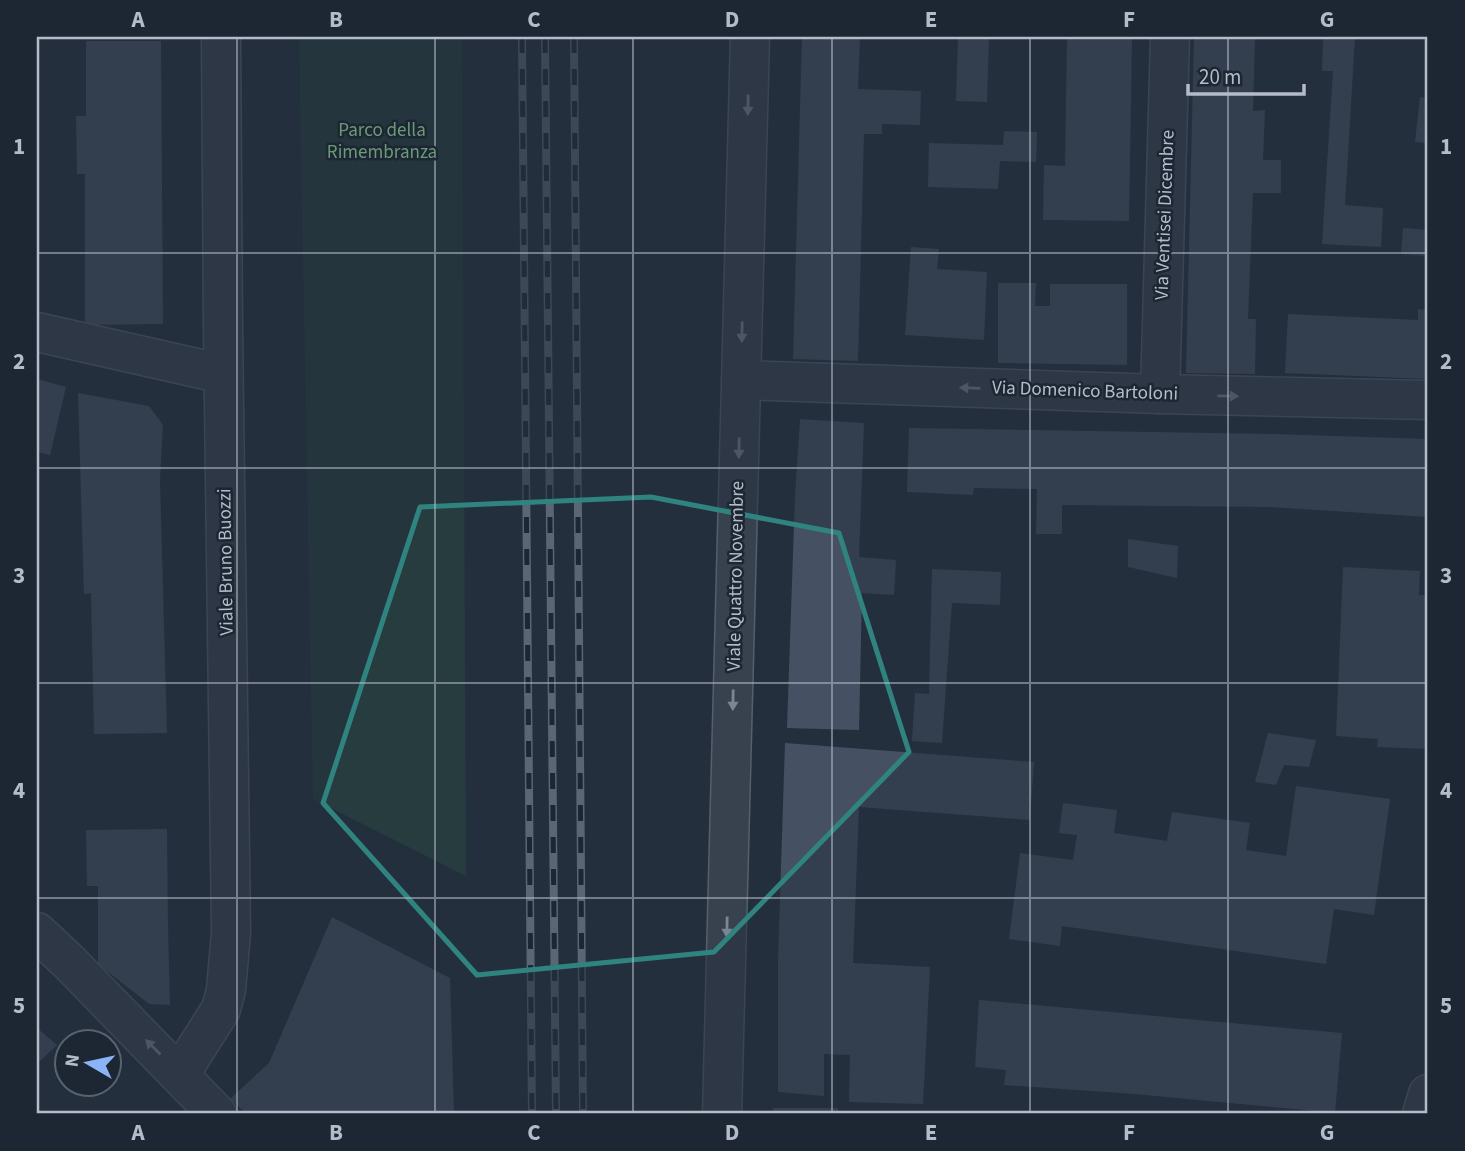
<svg xmlns="http://www.w3.org/2000/svg" width="1465" height="1151" font-family="'Source Sans 3',sans-serif">
  <style>
    .green { fill: #263c3f }
    .building { fill: #455162 }
    .lines { fill: none; stroke-linecap: round; stroke-linejoin: round }
    .minor-casing { stroke: #565f6c; stroke-width: 41 }
    .minor { stroke: #38414e; stroke-width: 38 }
    .rail-casing { stroke: #5a6575; stroke-width: 8 }
    .rail { stroke: #1d2633; stroke-width: 5; stroke-dasharray: 16; stroke-linecap: butt }
    .oneway { fill: #7c8592 }
    .marked { fill: none; stroke: #308480; stroke-width: 5; stroke-linejoin: round }
    .grid { fill: none; stroke: #b4bcc9; stroke-width: 2; stroke-opacity: 0.55 }
    .labels { text-anchor: middle; dominant-baseline: central; stroke-width: 5; stroke-linejoin: round; paint-order: stroke }
    .park-label { font-size: 19px; fill: #6b9a76; stroke: #1d2633 }
    .street-label { font-size: 19px; fill: #b4bcc9; stroke: #1d2633 }
    .neatline { fill: none; stroke: #b4bcc9; stroke-width: 2.5 }
    .grid-label { font-size: 23px; text-anchor: middle; font-weight: bold; fill: #b4bcc9 }
  </style>
  <rect width="100%" height="100%" fill="#242f3e"/>
  <!-- green -->
  <polygon class="green" points="299,37 462,37 466,876 313,799"/>
  <!-- building -->
  <g class="building">
    <polygon points="802,37 860,37 858,89 921,91 920,125 882,124 882,134 864,134 858,361 793,359"/>
    <polygon points="958,37 989,37 987,102 956,101"/>
    <polygon points="1067,37 1132,37 1129,221 1043,220 1044,165 1065,166"/>
    <polygon points="1194,37 1255,37 1253,111 1265,110 1263,160 1281,160 1281,193 1253,193 1248,319 1256,319 1255,374 1186,373"/>
    <polygon points="1323,37 1355,37 1345,205 1383,208 1381,247 1322,244 1333,71 1322,71"/>
    <polygon points="86,41 161,41 163,324 85,325 85,174 77,174 76,116 86,116"/>
    <polygon points="1420,97 1428,98 1428,143 1415,142"/>
    <polygon points="1004,131 1037,132 1036,162 1000,161 998,189 928,187 929,143 1003,145"/>
    <polygon points="1403,228 1428,230 1428,256 1401,254"/>
    <polygon points="911,247 939,249 937,269 987,272 984,340 905,335"/>
    <polygon points="998,283 1036,283 1035,306 1050,306 1050,284 1127,284 1127,365 998,363"/>
    <polygon points="1418,309 1428,310 1428,379 1285,373 1288,314 1418,320"/>
    <polygon points="37,379 66,387 50,455 37,452"/>
    <polygon points="78,393 149,406 163,425 160,480 167,733 94,734 91,593 84,594"/>
    <polygon points="800,419 864,423 859,557 896,560 894,595 862,593 859,730 787,728 795,496"/>
    <polygon points="909,428 1273,434 1428,439 1428,517 1271,507 1062,505 1062,534 1036,534 1037,489 974,488 973,495 907,492"/>
    <polygon points="1128,539 1178,546 1177,578 1128,567"/>
    <polygon points="1343,567 1420,571 1419,595 1428,595 1426,749 1377,747 1378,739 1336,736"/>
    <polygon points="932,569 1001,572 1000,605 952,603 942,743 912,741 915,693 929,694"/>
    <polygon points="1268,733 1316,740 1309,767 1284,765 1276,785 1255,782"/>
    <polygon points="785,743 1034,762 1030,820 859,807 853,963 930,967 923,1104 849,1102 850,1055 824,1054 824,1096 778,1092 778,959"/>
    <polygon points="1296,786 1390,799 1374,915 1334,909 1326,964 1062,926 1060,946 1009,939 1020,853 1073,860 1077,835 1059,833 1063,803 1117,810 1114,833 1167,841 1172,812 1250,823 1246,850 1286,856"/>
    <polygon points="167,829 168,926 170,1005 149,1004 98,964 98,886 87,886 86,830"/>
    <polygon points="332,917 450,978 454,1114 247,1114 230,1099 269,1063"/>
    <polygon points="979,1000 1342,1033 1335,1113 1135,1094 1004,1085 1006,1070 975,1067"/>
    <polygon points="37,1028 57,1045 37,1064"/>
    <rect x="773" y="1108" width="65" height="6"/>
  </g>
  <g class="lines">
    <defs>
      <g id="minor">
        <polyline points="37,332 223,374"/>
        <polyline points="741,380 1160,394 1428,400"/>
        <polyline points="1160,394 1170,37"/>
        <polyline points="37,932 69,962 217,1114"/>
        <polyline points="180,1074 221,1009 226,990 231,932 223,328 221,37"/>
        <polyline points="722,1114 750,37"/>
        <polyline points="1422,1114 1428,1094"/>
      </g>
    </defs>
    <!-- minor casing -->
    <use href="#minor" class="minor-casing"/>
    <!-- minor -->
    <use href="#minor" class="minor"/>
    <defs>
      <g id="rail">
        <polyline points="522,37 532,1114"/>
        <polyline points="545,37 556,1114"/>
        <polyline points="574,37 583,1114"/>
      </g>
    </defs>
    <!-- rail casing -->
    <use href="#rail" class="rail-casing"/>
    <!-- rail -->
    <use href="#rail" class="rail"/>
  </g>
  <!-- one-way arrows -->
  <defs><path id="oneway-solid" d="M-6-.8H1V-3.2L6.5 0L1 3.2V.8H-6Z" transform="scale(1.75)"/></defs>
  <g class="oneway">
    <use href="#oneway-solid" transform="translate(748 105) rotate(91)"/>
    <use href="#oneway-solid" transform="translate(742 332) rotate(91)"/>
    <use href="#oneway-solid" transform="translate(970 388) rotate(-178)"/>
    <use href="#oneway-solid" transform="translate(1228 396) rotate(1)"/>
    <use href="#oneway-solid" transform="translate(739 448) rotate(91)"/>
    <use href="#oneway-solid" transform="translate(733 700) rotate(91)"/>
    <use href="#oneway-solid" transform="translate(727 927) rotate(91)"/>
    <use href="#oneway-solid" transform="translate(153 1047) rotate(-135)"/>
  </g>
  <!-- marked area -->
  <path d="M0 0H1465V1151H0ZM 651,497 L 839,533 L 909,752 L 714,952 L 477,975 L 323,803 L 420,507 Z" fill="#242f3e" fill-opacity=".55" fill-rule="evenodd"/>
  <path class="marked" d="M 651,497 L 839,533 L 909,752 L 714,952 L 477,975 L 323,803 L 420,507 Z"/>
  <!-- grid -->
  <path class="grid" d="M 237,37 L 237,1114M 435,37 L 435,1114M 633,37 L 633,1114M 832,37 L 832,1114M 1030,37 L 1030,1114M 1228,37 L 1228,1114M 37,253 L 1428,253M 37,468 L 1428,468M 37,683 L 1428,683M 37,898 L 1428,898"/>
  <g class="labels">
    <!-- park labels -->
    <g class="park-label">
      <text x="382" y="130">Parco della<tspan x="382" dy="22">Rimembranza</tspan></text>
    </g>
    <!-- street labels -->
    <g class="street-label">
      <text transform="translate(1165 215) rotate(-88)">Via Ventisei Dicembre</text>
      <text transform="translate(1085 391) rotate(2)">Via Domenico Bartoloni</text>
      <text transform="translate(226 562) rotate(-91)">Viale Bruno Buozzi</text>
      <text transform="translate(736 576) rotate(-89)">Viale Quattro Novembre</text>
    </g>
  </g>
  <!-- border -->
  <rect width="1465" height="1151" fill="none" stroke="#1d2633" stroke-width="77"/>
  <!-- north arrow -->
  <g transform="translate(88 1063) rotate(279)"><circle r="33" fill="#1d2633" stroke="#59626f" stroke-width="2"/>
  <path d="M0-5L12 26L0 18L-12 26Z" fill="#8ab4f8"/>
  <text y="-10" font-size="19" font-weight="bold" text-anchor="middle" fill="#b4bcc9">N</text>
  </g>
  <!-- scale -->
  <path d="M1188 84v10h116v-10" fill="none" stroke="#b4bcc9" stroke-width="3.5"/>
  <text x="1199" y="84" font-size="21" fill="#b4bcc9" stroke="#1d2633" stroke-width="5" paint-order="stroke">20 m</text>
  <rect x="38" y="38" width="1388" height="1074" class="neatline"/>
  <g class="grid-label">
    <text x="138" y="27">A</text>
    <text x="336" y="27">B</text>
    <text x="534" y="27">C</text>
    <text x="732" y="27">D</text>
    <text x="931" y="27">E</text>
    <text x="1129" y="27">F</text>
    <text x="1327" y="27">G</text>
    <text x="19" y="154">1</text>
    <text x="1446" y="154">1</text>
    <text x="19" y="369">2</text>
    <text x="1446" y="369">2</text>
    <text x="19" y="583">3</text>
    <text x="1446" y="583">3</text>
    <text x="19" y="798">4</text>
    <text x="1446" y="798">4</text>
    <text x="19" y="1013">5</text>
    <text x="1446" y="1013">5</text>
    <text x="138" y="1140">A</text>
    <text x="336" y="1140">B</text>
    <text x="534" y="1140">C</text>
    <text x="732" y="1140">D</text>
    <text x="931" y="1140">E</text>
    <text x="1129" y="1140">F</text>
    <text x="1327" y="1140">G</text>
  </g>
</svg>
